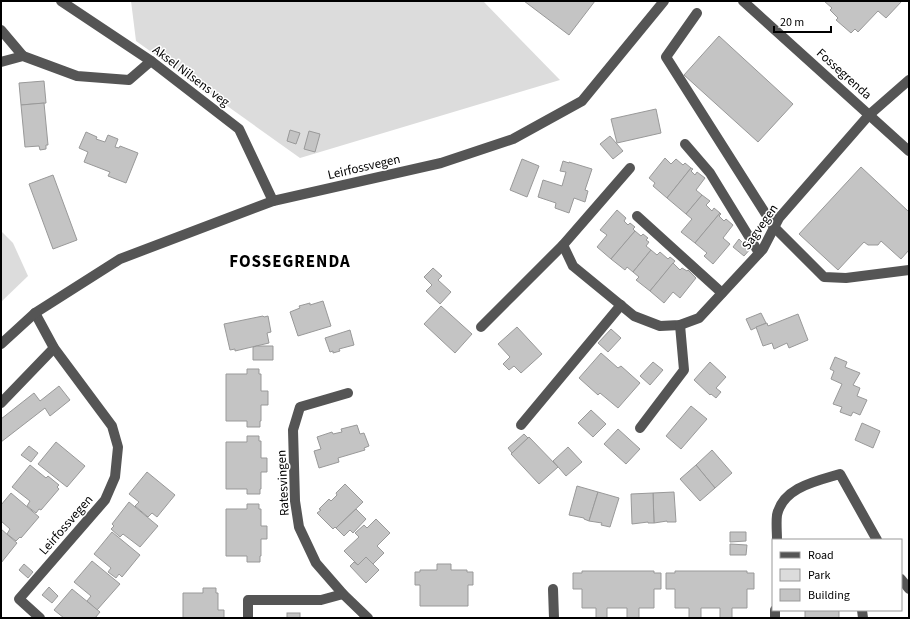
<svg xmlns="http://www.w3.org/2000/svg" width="910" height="619" font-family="'Source Sans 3',sans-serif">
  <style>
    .green { fill: #dcdcdc }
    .building { fill: #c4c4c4; stroke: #999 }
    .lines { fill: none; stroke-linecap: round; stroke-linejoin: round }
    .minor { stroke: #555; stroke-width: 10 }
    .labels { text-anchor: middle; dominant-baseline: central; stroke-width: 3; stroke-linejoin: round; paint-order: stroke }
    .street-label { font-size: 13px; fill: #000; stroke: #fff }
    .district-label { font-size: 17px; font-weight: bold; letter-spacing: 1px; fill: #000; stroke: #fff }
  </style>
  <rect width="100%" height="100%" fill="#fff"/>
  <!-- green -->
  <g class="green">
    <polygon points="131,1 483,1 560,80 300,158 136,41"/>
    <polygon points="1,231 13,243 28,276 1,302"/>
  </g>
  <!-- building -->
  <g class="building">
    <polygon points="524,1 595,1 569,35"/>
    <polygon points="824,1 902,1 886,18 878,11 858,32 855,29 851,33 836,20 838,18 830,10 832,8"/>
    <polygon points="719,36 793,104 758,142 684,75"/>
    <polygon points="44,81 46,103 21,105 19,83"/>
    <polygon points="44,103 48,145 46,145 46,149 40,150 39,146 25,147 21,105"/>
    <polygon points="656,109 661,133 617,143 611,119"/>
    <polygon points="290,130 300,133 296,144 287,141"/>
    <polygon points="309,131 320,134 315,152 304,149"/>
    <polygon points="86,132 97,137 96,139 105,142 108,135 118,139 115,147 119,148 120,146 138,153 126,183 108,176 110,172 84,162 88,152 79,148"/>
    <polygon points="610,136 623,151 613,159 600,144"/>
    <polygon points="665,158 671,164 676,159 683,165 685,163 691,168 667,198 653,186 655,183 649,178"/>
    <polygon points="522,159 539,166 527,197 510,190"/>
    <polygon points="563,161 569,163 569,162 592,169 585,190 588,191 585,202 574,198 569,213 555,208 556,203 538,197 543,180 562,186 566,172 560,171"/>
    <polygon points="861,167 908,211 909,209 909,250 901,259 881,241 878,245 868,245 864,242 838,270 799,234"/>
    <polygon points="691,168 693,169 691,171 695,175 697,172 705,178 696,190 702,195 686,214 667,198"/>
    <polygon points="53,175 77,240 53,249 29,184"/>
    <polygon points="702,195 710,201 706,205 712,211 714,208 720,213 695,243 681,232 692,219 686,214"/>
    <polygon points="617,210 626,218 624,221 628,225 630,223 635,227 633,229 635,231 611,259 597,247 607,235 600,230"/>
    <polygon points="720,213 721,214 719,216 724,221 726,219 733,225 723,238 730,244 713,264 704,256 707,253 695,243"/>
    <polygon points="635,231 641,236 643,234 648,238 646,240 649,242 646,246 651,250 633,272 627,267 625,270 611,259"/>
    <polygon points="739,239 743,243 745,240 752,247 744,256 733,247"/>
    <polygon points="651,250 657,255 660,252 668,259 670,257 675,261 650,291 636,280 639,277 633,272"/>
    <polygon points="673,263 680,270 682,268 687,271 688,270 696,278 680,298 673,292 664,303 650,291"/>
    <polygon points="433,268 442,276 438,280 451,292 440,304 426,291 432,285 424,277"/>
    <polygon points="323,301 331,326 298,336 290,312 300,308 299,306 310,303 310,305"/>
    <polygon points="441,306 472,334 455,353 424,324"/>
    <polygon points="761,313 766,323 751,330 746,319"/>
    <polygon points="798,314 808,340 789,348 787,343 774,349 772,343 763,346 756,327 767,323 768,326"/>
    <polygon points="263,316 264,317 268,316 271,332 267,333 269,343 235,351 235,349 230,350 224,324"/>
    <polygon points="517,327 542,354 521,373 514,366 509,370 503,364 510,357 498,344"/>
    <polygon points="611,329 621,338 608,352 598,343"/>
    <polygon points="350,330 354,345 339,349 340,351 333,353 333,351 330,352 325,338"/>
    <polygon points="257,346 273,346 273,360 253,360 253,347"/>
    <polygon points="601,353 618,368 621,366 640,383 618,408 600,393 598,395 579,378"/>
    <polygon points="835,357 847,362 845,367 860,373 853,385 860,388 857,396 867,400 860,415 853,412 851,416 840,412 842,407 833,404 842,384 831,379 834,371 830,369"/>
    <polygon points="653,362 663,370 650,385 640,376"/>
    <polygon points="710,362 726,377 716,388 721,392 716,398 711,394 710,395 694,380"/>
    <polygon points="247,369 259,369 259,374 261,374 261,391 268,391 268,405 261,405 261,421 260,421 260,427 247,427 247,421 226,421 226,374 247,374"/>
    <polygon points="59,386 70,400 50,416 45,408 1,442 1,419 34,393 40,401"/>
    <polygon points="691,406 707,419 681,449 666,436"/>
    <polygon points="591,410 606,424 593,437 578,423"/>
    <polygon points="862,423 880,431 873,448 855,440"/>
    <polygon points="357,425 360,434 364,433 369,446 364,448 365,450 338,458 339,462 319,468 314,451 321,449 317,437 332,432 333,434 342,432 341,429"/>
    <polygon points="618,429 640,449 626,464 604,444"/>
    <polygon points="524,434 528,438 512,453 508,448"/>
    <polygon points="247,436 259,436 259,441 261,441 261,458 267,458 267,472 261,472 261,489 260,489 260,494 247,494 247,489 226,489 226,442 247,442"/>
    <polygon points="529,437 558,467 539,484 511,454"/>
    <polygon points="56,442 85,466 67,487 38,464"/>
    <polygon points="29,446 38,453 31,462 21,455"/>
    <polygon points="568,447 582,462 566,476 553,461"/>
    <polygon points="712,450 732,473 715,488 696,465"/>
    <polygon points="30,465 46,478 48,476 59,485 57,487 59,489 41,510 39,509 36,513 27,506 30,501 12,487"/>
    <polygon points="696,465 715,488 700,501 680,479"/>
    <polygon points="147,472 175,495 157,517 152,513 148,517 135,506 139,502 129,494"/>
    <polygon points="345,484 363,502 336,528 335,527 333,529 317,513 321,510 319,509 329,499 331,501 337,495 336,493"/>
    <polygon points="577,486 598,492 589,521 584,519 584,518 569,515"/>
    <polygon points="598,492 619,498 610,527 601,525 602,523 589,521"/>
    <polygon points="674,492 676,522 667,522 667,521 654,523 653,493"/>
    <polygon points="11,493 39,517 21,538 20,537 16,541 7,534 10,529 1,521 1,505"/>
    <polygon points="653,493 654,523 648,523 648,522 632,524 631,494"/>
    <polygon points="129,502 158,526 140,547 123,534 120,537 111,529 114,526 112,524"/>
    <polygon points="247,504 259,504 259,509 261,509 261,526 267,526 267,539 261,539 261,556 260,556 260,562 247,562 247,556 226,556 226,509 247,509"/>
    <polygon points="356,509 366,519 353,533 350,530 344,536 336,528"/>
    <polygon points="376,519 390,533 377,546 384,553 373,564 366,557 358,565 344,551 359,537 355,533 364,525 367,528"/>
    <polygon points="1,529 17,543 1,563"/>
    <polygon points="112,532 140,555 122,577 119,574 116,578 108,572 111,568 94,554"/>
    <polygon points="730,532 746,532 746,541 730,542"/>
    <polygon points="730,544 747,545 746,555 730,555"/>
    <polygon points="366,557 379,570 366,583 350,566 354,562 358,565"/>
    <polygon points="92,561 120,584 97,610 87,601 91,596 74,582"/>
    <polygon points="24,564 33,572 28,578 19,570"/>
    <polygon points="437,564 451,564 451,570 467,570 467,572 473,572 473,585 468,585 468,606 420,606 420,585 415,585 415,572 420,572 420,570 437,570"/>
    <polygon points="582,571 654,571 654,573 661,573 661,589 654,589 654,608 639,608 639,618 627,618 627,608 607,608 607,618 596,618 596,608 582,608 582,589 573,589 573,573 582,573"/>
    <polygon points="675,571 747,571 747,573 754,573 754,589 747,589 747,608 732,608 732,618 720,618 720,608 701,608 701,618 689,618 689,608 675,608 675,589 666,589 666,573 675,573"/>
    <polygon points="49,587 58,596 52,603 42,595"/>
    <polygon points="203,588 216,588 216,593 218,593 218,610 224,610 224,618 183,618 183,593 203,593"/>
    <polygon points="72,589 100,612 95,618 64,618 54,610"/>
    <rect x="805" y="610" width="34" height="8"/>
    <rect x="287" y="613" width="13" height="5"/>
  </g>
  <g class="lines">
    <!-- minor -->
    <g class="minor">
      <polyline points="61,1 151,61 239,129 273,201"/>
      <polyline points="743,1 909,151"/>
      <polyline points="697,13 666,57 774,227 824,277 846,278 909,270"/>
      <polyline points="1,30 23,56"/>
      <polyline points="1,62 23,56 77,76 129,80 151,61"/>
      <polyline points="685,144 710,173 759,253"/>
      <polyline points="637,216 722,293"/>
      <polyline points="563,245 573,266 634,316 660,326 680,325 699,318 763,249 779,218 869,115 909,80"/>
      <polyline points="35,313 54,348 112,426 118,447 115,477 105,500 19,599 40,618"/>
      <polyline points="481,327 563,245 630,168"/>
      <polyline points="1,344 35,313 120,259 273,201 441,163 513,139 582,101 664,1"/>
      <polyline points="348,393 300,407 293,430 295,501 299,527 316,563 343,594 368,618"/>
      <polyline points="1,403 54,348"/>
      <polyline points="521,425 621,305"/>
      <polyline points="640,428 684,370 680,325"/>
      <path d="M 777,540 C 777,532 776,523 777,515 C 783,487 817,481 840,474 L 877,540"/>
      <polyline points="901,579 909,589"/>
      <polyline points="553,589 554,618"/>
      <polyline points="862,610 863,618"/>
      <polyline points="248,618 248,600 321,600 343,594"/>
      <polyline points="775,618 775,610"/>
    </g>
  </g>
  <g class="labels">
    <!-- street labels -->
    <g class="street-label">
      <text transform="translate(844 74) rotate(42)">Fossegrenda</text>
      <text transform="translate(191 76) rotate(37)">Aksel Nilsens veg</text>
      <text transform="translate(364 167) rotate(-13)">Leirfossvegen</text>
      <text transform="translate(760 227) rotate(-55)">Sagvegen</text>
      <text transform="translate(283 483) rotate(-93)">Ratesvingen</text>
      <text transform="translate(66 525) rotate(-49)">Leirfossvegen</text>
    </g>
    <!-- district labels -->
    <g class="district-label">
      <text x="290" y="262">FOSSEGRENDA</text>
    </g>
  </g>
  <!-- border -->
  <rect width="910" height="619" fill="none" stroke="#000000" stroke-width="4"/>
  <!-- legend -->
  <rect x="772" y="539" width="130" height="72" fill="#ffffff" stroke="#999999"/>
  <rect x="780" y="552" width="20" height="6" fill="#555555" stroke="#999999"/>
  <text x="808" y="559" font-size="12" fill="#000000">Road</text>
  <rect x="780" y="569" width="20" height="12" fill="#dcdcdc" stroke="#999999"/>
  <text x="808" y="579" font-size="12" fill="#000000">Park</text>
  <rect x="780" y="589" width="20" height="12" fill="#c4c4c4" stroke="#999999"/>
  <text x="808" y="599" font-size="12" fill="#000000">Building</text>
  <!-- scale -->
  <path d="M774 26v6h57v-6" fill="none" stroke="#000000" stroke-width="2"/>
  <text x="780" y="26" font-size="12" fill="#000000" stroke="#ffffff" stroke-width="3" paint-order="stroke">20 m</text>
</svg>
